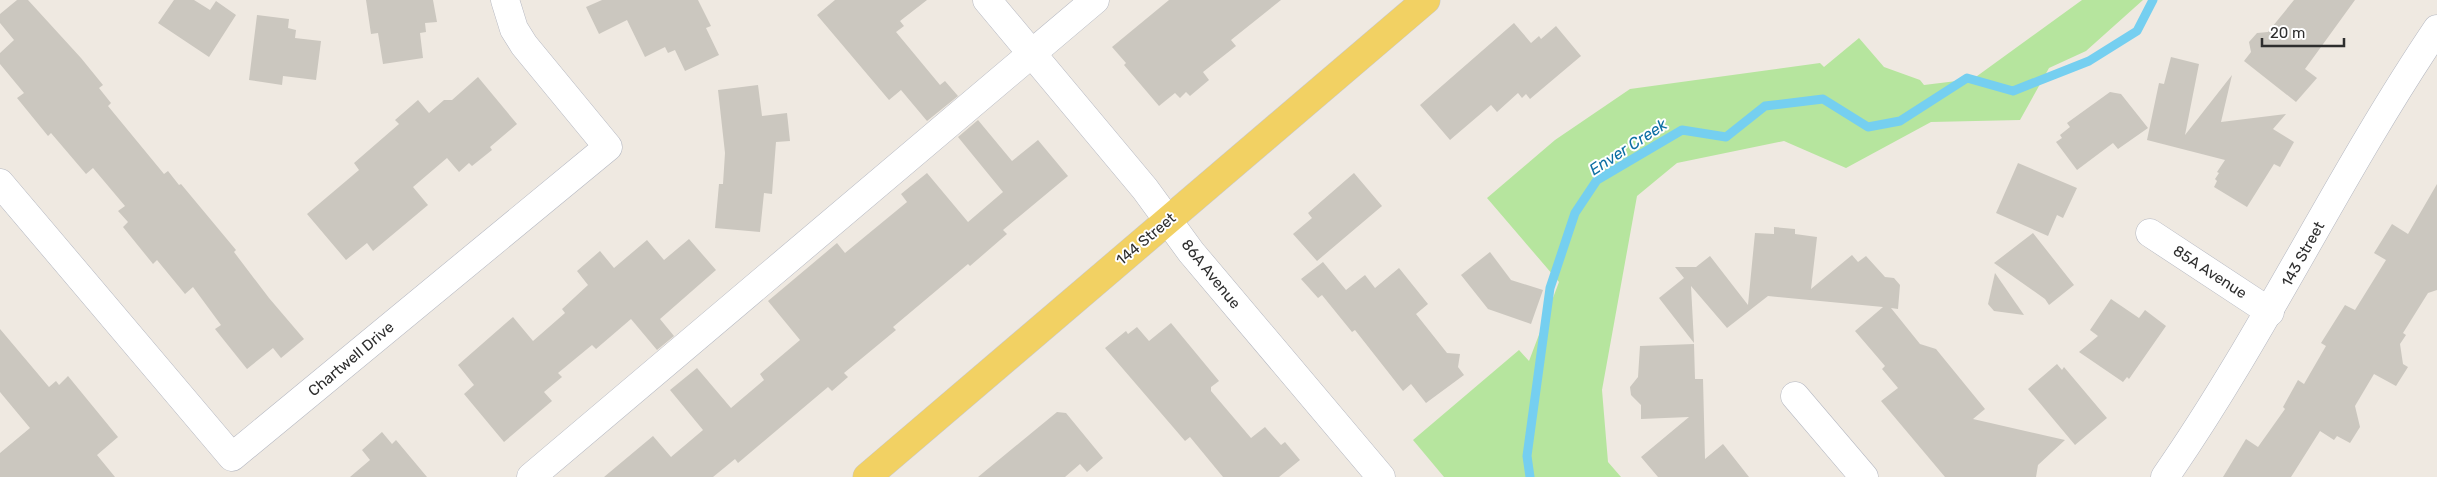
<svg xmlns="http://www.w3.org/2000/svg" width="2437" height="477" font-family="Rubik,sans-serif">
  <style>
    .green { fill: #b6e59e }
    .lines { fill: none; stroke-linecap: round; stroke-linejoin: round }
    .stream { stroke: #75cff0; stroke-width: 9 }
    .building { fill: #cbc7bf }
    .minor-casing { stroke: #b4b7c1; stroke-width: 29 }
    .major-casing { stroke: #c9c9c9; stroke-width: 29 }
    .minor { stroke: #fff; stroke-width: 28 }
    .major { stroke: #f2d163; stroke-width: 28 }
    .labels { text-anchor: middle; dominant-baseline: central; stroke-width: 4; stroke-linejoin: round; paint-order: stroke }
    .street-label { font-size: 15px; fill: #2e2e2e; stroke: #fff }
    .water-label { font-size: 16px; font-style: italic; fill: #0d6fa3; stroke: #fff }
  </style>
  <rect width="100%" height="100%" fill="#efe9e1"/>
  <!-- green -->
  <polygon class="green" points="2082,0 2143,0 2086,51 2049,68 2020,120 1931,122 1846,168 1784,141 1677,163 1637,196 1602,390 1608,462 1621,477 1444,477 1413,440 1519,350 1529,361 1559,282 1487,198 1555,140 1630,89 1820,63 1824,67 1859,38 1884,67 1920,80 1924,85 1973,79"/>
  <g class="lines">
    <!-- stream -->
    <polyline class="stream" points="1530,477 1527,456 1550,288 1575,213 1597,180 1682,130 1726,137 1765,106 1823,99 1868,127 1900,121 1967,78 2013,91 2089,61 2137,31 2153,0"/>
  </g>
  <!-- building -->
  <g class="building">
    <polygon points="17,0 28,0 81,58 103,85 99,88 111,103 108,106 164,174 168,171 179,185 181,184 236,250 234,252 269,298 304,339 281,358 273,348 247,369 215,329 221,325 193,287 185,294 157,260 153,264 123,227 128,222 118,211 125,206 93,168 86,174 51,133 48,136 17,98 24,93 0,64 0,53 14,40 0,23 0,14"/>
    <polygon points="174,0 194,0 210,10 216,1 236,15 209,57 158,23"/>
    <polygon points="366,0 433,0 437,22 425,23 426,32 420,33 423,58 383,64 378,33 371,34"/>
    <polygon points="602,0 698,0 711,26 706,28 719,55 685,71 675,50 668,53 665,47 645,57 627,20 599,34 586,7"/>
    <polygon points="835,0 927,0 900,21 904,26 896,32 940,85 945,81 958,96 927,121 901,90 889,100 817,15"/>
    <polygon points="1169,0 1281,0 1231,40 1236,46 1203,72 1209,80 1190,96 1186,92 1180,98 1175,93 1159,106 1124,65 1126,63 1112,47"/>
    <polygon points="2294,0 2355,0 2305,69 2317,78 2296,102 2244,61 2251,52 2249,42 2257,33 2268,32"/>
    <polygon points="257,15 289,19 288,28 296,30 295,38 321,41 316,80 283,76 282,85 249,80"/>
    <polygon points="1514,23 1531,43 1539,36 1541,39 1556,26 1581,56 1530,99 1526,94 1522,98 1518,93 1497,112 1491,105 1450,140 1420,105"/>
    <polygon points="2171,57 2199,64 2185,135 2232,75 2221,122 2286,114 2273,129 2294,142 2280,167 2274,164 2247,207 2214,187 2217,181 2215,179 2219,173 2217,172 2225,160 2147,140 2159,83 2164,84"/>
    <polygon points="478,77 517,124 490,147 492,150 472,166 469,163 459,172 447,158 413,187 428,205 373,251 367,243 346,260 307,214 359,170 354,163 399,124 395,120 418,100 429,113 444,100 452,100"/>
    <polygon points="758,85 762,116 787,113 790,141 776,142 772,194 764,193 760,232 715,228 719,184 723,184 725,153 718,90"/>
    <polygon points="2110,92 2121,94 2148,128 2118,149 2113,143 2077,170 2056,142 2062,138 2060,135 2070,127 2067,123"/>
    <polygon points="978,120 1012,161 1038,140 1068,176 1003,230 1007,234 970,266 968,264 893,327 896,330 844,373 848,377 832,391 828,387 738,463 735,459 713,477 604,477 653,436 671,457 703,430 670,390 697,368 731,408 764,380 760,374 800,340 768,301 837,243 845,253 907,202 901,194 927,173 968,222 1003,192 958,137"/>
    <polygon points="2018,163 2077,188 2063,218 2057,215 2048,236 1996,213"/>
    <polygon points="1354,173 1382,206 1317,261 1293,234 1312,218 1308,213"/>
    <polygon points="2437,184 2437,290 2428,293 2403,333 2406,335 2400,344 2403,364 2408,367 2396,386 2374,374 2355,406 2360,427 2350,443 2337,436 2334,440 2320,431 2291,477 2223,477 2246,439 2258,447 2285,409 2283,407 2298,380 2304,384 2326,346 2321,343 2345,305 2355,310 2386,260 2374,253 2392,224 2408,234"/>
    <polygon points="1774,227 1795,229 1795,234 1817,237 1811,289 1852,255 1858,262 1866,256 1885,277 1894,278 1900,285 1898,309 1891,308 1920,344 1936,349 1985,409 1973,419 2065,440 2038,465 2036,477 1945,477 1881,401 1898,388 1882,369 1885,366 1855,331 1883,307 1768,296 1727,328 1691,286 1694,343 1659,298 1684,278 1675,267 1696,267 1710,256 1748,305 1755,233 1774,234"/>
    <polygon points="2033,233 2074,285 2049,305 2045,299 1994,263"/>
    <polygon points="689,239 716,270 660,319 674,336 657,350 631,319 596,349 592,345 558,373 562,377 544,392 552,401 504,442 464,394 474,385 458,365 513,317 533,341 565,313 562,309 588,285 577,271 600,251 614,268 647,240 664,260"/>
    <polygon points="1490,252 1511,280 1543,290 1531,324 1488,309 1461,275"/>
    <polygon points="1323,262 1346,290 1365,275 1375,288 1399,268 1428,304 1416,314 1447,353 1460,354 1458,367 1464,375 1426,403 1411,384 1403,391 1355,330 1352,332 1322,295 1318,298 1301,279"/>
    <polygon points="1995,273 2024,315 1994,311 1988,304"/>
    <polygon points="2111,299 2139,318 2145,310 2166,326 2129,379 2127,377 2123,382 2079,352 2098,336 2090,330"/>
    <polygon points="1171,323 1219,381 1211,387 1211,391 1251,438 1265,427 1281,445 1285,442 1300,460 1279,477 1223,477 1190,437 1185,441 1105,348 1126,331 1128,334 1137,327 1149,341"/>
    <polygon points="0,329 49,387 56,381 59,385 68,376 118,437 97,455 115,477 0,477 0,453 30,428 0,392"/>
    <polygon points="1694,344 1695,379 1703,379 1705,459 1723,444 1749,477 1658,477 1641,457 1689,417 1641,419 1641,405 1631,395 1630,387 1638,377 1640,346"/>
    <polygon points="2057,364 2062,370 2064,367 2107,418 2075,445 2028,389"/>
    <polygon points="1057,412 1066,413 1103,458 1087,472 1080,464 1065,477 978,477"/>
    <polygon points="382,432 392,444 396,440 427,477 350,477 370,460 362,450"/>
  </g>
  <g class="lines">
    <defs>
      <g id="minor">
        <polyline points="987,0 1145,189 1191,252 1381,477"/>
        <polyline points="0,183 232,457 608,147 524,45 514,29 505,0"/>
        <polyline points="2150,233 2270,312"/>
        <polyline points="1795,396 1864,477"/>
        <polyline points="531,477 1095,0"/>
        <path d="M 2165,477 C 2265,333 2339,174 2437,29"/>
      </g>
      <polyline id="major" points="867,477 1426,0"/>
    </defs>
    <!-- minor casing -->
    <use href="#minor" class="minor-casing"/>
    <!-- major casing -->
    <use href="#major" class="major-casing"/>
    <!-- minor -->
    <use href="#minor" class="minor"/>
    <!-- major -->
    <use href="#major" class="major"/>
  </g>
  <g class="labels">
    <!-- street labels -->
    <g class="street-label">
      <text transform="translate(1146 239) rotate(-40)">144 Street</text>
      <text transform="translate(2303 254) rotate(-61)">143 Street</text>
      <text transform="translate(2210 272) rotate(33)">85A Avenue</text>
      <text transform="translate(1211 274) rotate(51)">86A Avenue</text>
      <text transform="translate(351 359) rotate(-40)">Chartwell Drive</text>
    </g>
    <!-- water labels -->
    <g class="water-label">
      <text transform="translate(1628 147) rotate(-33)">Enver Creek</text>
    </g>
  </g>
  <!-- scale -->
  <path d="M2262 38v8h82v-8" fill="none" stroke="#2e2e2e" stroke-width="2.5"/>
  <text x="2270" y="38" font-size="15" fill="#2e2e2e" stroke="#ffffff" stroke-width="4" paint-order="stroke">20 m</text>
</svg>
